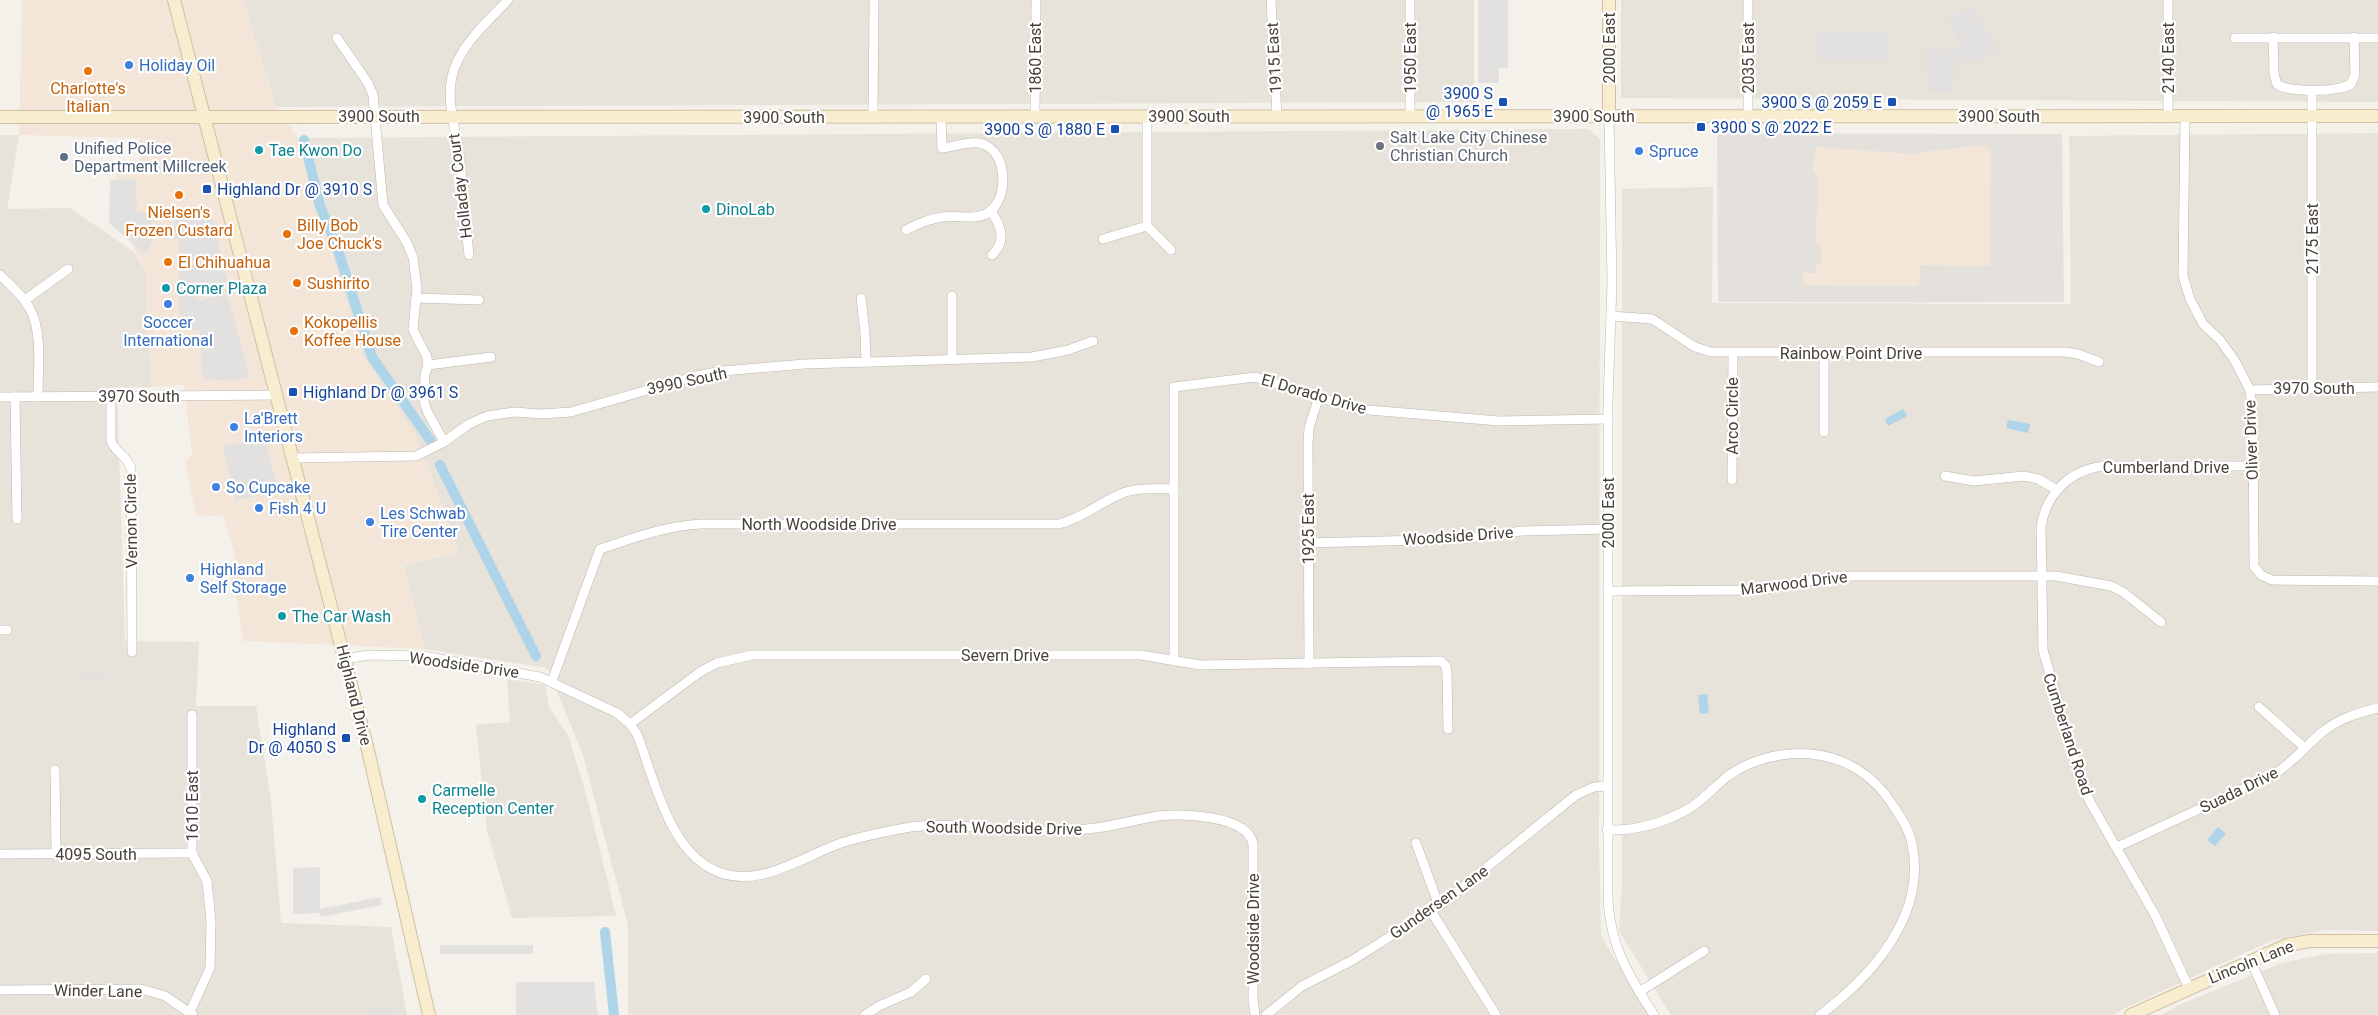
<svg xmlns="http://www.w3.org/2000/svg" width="2378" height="1015" font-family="Roboto,sans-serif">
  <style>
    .residential { fill: #e7e2da }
    .commercial { fill: #f3e6d9 }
    .industrial { fill: #e4e0dc; fill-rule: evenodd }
    .parking { fill: #e3e1df }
    .water { fill: #aed4e9 }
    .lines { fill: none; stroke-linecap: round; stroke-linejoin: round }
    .canal { stroke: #aed4e9; stroke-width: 10 }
    .street-casing { stroke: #beb8ae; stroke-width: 10 }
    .secondary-casing { stroke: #cec0a0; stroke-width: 14 }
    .street { stroke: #fff; stroke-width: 9 }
    .secondary { stroke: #f9edd0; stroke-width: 12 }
    .shop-dot { fill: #3f7fe0; stroke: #fff; stroke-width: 2 }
    .food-dot { fill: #e8710a; stroke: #fff; stroke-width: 2 }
    .transit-dot { fill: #1a4fb4; stroke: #fff; stroke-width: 2 }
    .worship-dot { fill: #6b7280; stroke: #fff; stroke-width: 2 }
    .culture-dot { fill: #0f9aa8; stroke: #fff; stroke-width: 2 }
    .service-dot { fill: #5c6f8a; stroke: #fff; stroke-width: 2 }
    .labels { text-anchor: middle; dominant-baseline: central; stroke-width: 4.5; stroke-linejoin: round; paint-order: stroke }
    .street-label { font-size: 16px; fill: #474139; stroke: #fff }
    .shop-label { font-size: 16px; fill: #366cbe; stroke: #fff; text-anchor: start }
    .food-label { font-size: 16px; fill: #c56008; stroke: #fff; text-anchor: start }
    .transit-label { font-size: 16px; fill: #164399; stroke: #fff; text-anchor: end }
    .worship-label { font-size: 16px; fill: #5b616d; stroke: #fff; text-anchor: start }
    .service-label { font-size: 16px; fill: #4e5e75; stroke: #fff; text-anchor: start }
    .culture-label { font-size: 16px; fill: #0d838f; stroke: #fff; text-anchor: start }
  </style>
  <rect width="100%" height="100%" fill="#f4f1eb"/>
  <!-- residential -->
  <g class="residential">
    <polygon points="243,0 1474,0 1474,102 276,107"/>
    <polygon points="1621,0 2378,0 2378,102 1621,98"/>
    <polygon points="1589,129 1600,139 1599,846 1601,936 1650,1015 628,1015 628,925 582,752 547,668 424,649 404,565 460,553 415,434 363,357 298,138"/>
    <polygon points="2378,133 2378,931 2325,930 2273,940 2121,1010 2114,1015 1671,1015 1619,931 1622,882 1622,189 1713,187 1712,303 2071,304 2069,136"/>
    <polygon points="0,135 19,135 7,209 70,208 134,252 146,272 151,387 117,388 125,641 199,642 196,706 256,706 271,801 281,923 391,927 407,1015 0,1015"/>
    <polygon points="507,679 545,685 549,707 569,737 588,801 616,916 512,918 487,830 476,725 510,722"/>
    <polygon points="2378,953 2378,1015 2161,1015 2179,1005 2282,963 2325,954"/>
  </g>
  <!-- commercial -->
  <g class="commercial">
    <polygon points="22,0 243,0 276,107 298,138 363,357 415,434 460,553 404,565 424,649 243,641 235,586 231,587 228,570 237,562 223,515 198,517 196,513 185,462 192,455 184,385 151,387 146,272 117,215 116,173 139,174 140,138 19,135"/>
    <polygon points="1982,145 1990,149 1991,154 1990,266 1920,265 1920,286 1803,285 1803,273 1816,264 1821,264 1821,243 1816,243 1818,177 1813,172 1816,147 1911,154"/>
  </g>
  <!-- industrial -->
  <path class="industrial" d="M 1717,133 L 2062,134 L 2064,302 L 1718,302 ZM 1981,145 L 1990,149 L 1991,154 L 1990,266 L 1920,265 L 1919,286 L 1803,285 L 1803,273 L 1816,273 L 1816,264 L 1821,264 L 1821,243 L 1816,243 L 1818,177 L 1813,171 L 1816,147 L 1911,154 Z"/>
  <!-- parking -->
  <g class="parking">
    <polygon points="1478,0 1508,0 1508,68 1499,68 1499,83 1478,83"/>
    <polygon points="1974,7 1999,50 1978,62 1955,62 1954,92 1926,92 1925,49 1958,49 1960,46 1948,17"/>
    <rect x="1817" y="30" width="71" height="29"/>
    <polygon points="136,179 137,212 152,213 152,242 146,255 109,223 110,180"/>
    <polygon points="175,213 205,213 205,221 213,219 228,282 220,283 223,292 197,298 198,301 227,294 250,377 236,381 202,379 200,330 192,330 191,323 185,317 179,316 179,239 174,239"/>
    <polygon points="264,437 279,491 235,501 223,446"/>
    <rect x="79" y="674" width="28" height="8"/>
    <polygon points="320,867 320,909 380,897 382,905 321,917 320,913 293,914 293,868"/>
    <rect x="440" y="945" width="93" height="9"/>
    <polygon points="516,982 594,982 598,1015 516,1015"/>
    <polygon points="370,1006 396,1007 396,1015 369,1015"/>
  </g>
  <!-- water -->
  <g class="water">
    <polygon points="1903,409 1907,416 1888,426 1885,419"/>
    <polygon points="2008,420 2030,424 2028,433 2006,428"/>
    <polygon points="1707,694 1709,713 1700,714 1698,695"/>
    <polygon points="2218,827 2226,834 2215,846 2207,840"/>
  </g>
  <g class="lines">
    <!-- canal -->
    <g class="canal">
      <polyline points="304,140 320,206 336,244 372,357 430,440"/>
      <polyline points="440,465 536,656"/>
      <polyline points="605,932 614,1015"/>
    </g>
    <defs>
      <g id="street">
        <polyline points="1271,0 1277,116"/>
        <polyline points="1410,0 1410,116"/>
        <polyline points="1748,0 1748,116"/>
        <path d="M 2273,37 L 2274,74 L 2277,84 C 2288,93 2340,92 2351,84 L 2355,74 L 2354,37"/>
        <polyline points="337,38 368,83 373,95 383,205 406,241 413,257 417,288 413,330 427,357 428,365 425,374 424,402 428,413 444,442"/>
        <polyline points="2235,38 2378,38"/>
        <polyline points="873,116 874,0"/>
        <polyline points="1147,116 1147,226 1171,250"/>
        <path d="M 1609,116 L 1612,283 L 1608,402 L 1608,901 C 1611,948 1629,976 1654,1015"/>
        <polyline points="1035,117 1036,0"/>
        <polyline points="2168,117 2168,0"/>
        <polyline points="2185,117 2183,276 2190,299 2203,324 2220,340 2235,361 2250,390 2253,416 2254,566 2261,575 2272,580 2378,581"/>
        <path d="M 991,211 C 1001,226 1007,241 992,255"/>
        <path d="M 906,230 C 917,224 929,219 942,217 C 960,214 982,224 995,206 C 1009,188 1005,148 979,143 C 968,141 953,147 942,148 L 941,116"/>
        <polyline points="1103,239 1147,226"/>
        <path d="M 469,255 C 465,221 463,186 459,152 C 454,122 443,91 457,62 C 468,38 490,19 508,0"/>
        <path d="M 0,275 C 10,285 22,294 29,307 C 43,331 38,369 38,397"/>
        <polyline points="416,298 479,300"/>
        <polyline points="861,298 865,333 866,362"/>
        <polyline points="25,300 68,269"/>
        <polyline points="1611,316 1652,319 1695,347 1711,352 2065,352 2078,354 2099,362"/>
        <polyline points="1824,353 1824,432"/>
        <polyline points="952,360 952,296"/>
        <polyline points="428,365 491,357"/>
        <polyline points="2312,387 2312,91"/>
        <polyline points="2250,390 2378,387"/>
        <polyline points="0,397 277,395"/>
        <polyline points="15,397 17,519"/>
        <path d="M 111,397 L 111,441 C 115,452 127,456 131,468 L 132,652"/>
        <polyline points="293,458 416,456 444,442 469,424 487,416 514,412 541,414 571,412 696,376 722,371 805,364 1032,357 1068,350 1093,341"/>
        <polyline points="1945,476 1974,481 2024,476 2038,479 2057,490"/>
        <polyline points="1732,480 1733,353"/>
        <polyline points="1308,543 1460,539 1522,531 1608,529"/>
        <polyline points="1608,591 1761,590 1835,576 2056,576 2111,586 2123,592 2161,622"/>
        <polyline points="0,630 7,630"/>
        <path d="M 345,659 L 369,655 L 423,656 L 540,677 L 617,713 L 630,724 L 637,734 C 654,778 668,847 712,869 C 755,892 801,857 841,843 C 863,836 887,831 911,827 C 955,821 998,832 1042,831 C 1063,831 1083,830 1103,827 C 1121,824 1140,819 1158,816 C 1181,813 1248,815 1253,844 L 1253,1000 L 1255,1015"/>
        <polyline points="1174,661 1174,387 1255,377 1357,409 1499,421 1608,419"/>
        <polyline points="1309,664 1308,443 1309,428 1319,396"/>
        <path d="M 552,681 L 600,549 C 634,538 665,526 701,524 L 1059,524 C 1083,518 1100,502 1123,493 C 1139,487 1158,489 1174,489"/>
        <polyline points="2259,707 2305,748"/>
        <polyline points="630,724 700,672 717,663 752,655 1141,655 1200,665 1441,661 1446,666 1447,672 1448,729"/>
        <polyline points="55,770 56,854"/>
        <path d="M 1607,830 C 1637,831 1664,823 1690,808 C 1704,799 1715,786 1728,776 C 1750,760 1783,751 1811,754 C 1844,757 1874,775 1892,804 C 1900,816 1909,829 1912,844 C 1927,915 1872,976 1820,1015"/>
        <polyline points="1416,843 1439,906"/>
        <path d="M 2117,847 L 2273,775 C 2292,763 2305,747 2321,733 C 2338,719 2357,713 2378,708"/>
        <polyline points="0,854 192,853"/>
        <polyline points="1431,911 1496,1015"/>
        <polyline points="2251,961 2275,1015"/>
        <path d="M 2189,988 L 2155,915 L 2090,802 L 2078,772 L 2043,650 L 2041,526 C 2047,492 2072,468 2107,466 L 2253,466"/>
        <polyline points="0,990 141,989 165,996 193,1015"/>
        <polyline points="1639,992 1704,951"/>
        <polyline points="190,1012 210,968 211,922 207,881 192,853 192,715"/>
        <polyline points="865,1015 879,1006 911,992 926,979"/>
        <polyline points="1266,1015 1302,986 1351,961 1439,906 1576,795 1594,787 1607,786"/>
      </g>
      <g id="secondary">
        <polyline points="174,0 367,746 429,1015"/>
        <polyline points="1609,0 1609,116"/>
        <polyline points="0,117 2378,116"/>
        <polyline points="2131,1015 2287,945 2310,941 2378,941"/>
      </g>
    </defs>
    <!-- street casing -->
    <use href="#street" class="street-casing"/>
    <!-- secondary casing -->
    <use href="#secondary" class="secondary-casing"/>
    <!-- street -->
    <use href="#street" class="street"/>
    <!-- secondary -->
    <use href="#secondary" class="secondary"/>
  </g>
  <!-- markers -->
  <g class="shop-dot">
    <circle cx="129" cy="65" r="5"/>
    <circle cx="1639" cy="151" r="5"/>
    <circle cx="168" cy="304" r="5"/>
    <circle cx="234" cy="427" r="5"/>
    <circle cx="216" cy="487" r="5"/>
    <circle cx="259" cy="508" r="5"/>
    <circle cx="370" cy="522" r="5"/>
    <circle cx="190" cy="578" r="5"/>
  </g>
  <g class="food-dot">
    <circle cx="88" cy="71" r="5"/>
    <circle cx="179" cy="195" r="5"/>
    <circle cx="287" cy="234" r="5"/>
    <circle cx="168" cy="262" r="5"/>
    <circle cx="297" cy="283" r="5"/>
    <circle cx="294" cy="331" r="5"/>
  </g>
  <g class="transit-dot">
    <rect x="1498" y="97" width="10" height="10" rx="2.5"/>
    <rect x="1887" y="97" width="10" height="10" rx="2.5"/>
    <rect x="1696" y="122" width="10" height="10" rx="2.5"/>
    <rect x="1110" y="124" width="10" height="10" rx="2.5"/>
    <rect x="202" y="184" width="10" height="10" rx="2.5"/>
    <rect x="288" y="387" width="10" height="10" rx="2.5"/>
    <rect x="341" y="733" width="10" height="10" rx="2.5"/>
  </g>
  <circle class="worship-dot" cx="1380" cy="146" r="5"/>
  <g class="culture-dot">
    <circle cx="259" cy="150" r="5"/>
    <circle cx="706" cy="209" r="5"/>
    <circle cx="166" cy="288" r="5"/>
    <circle cx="282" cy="616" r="5"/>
    <circle cx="422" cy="799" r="5"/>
  </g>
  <circle class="service-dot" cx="64" cy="157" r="5"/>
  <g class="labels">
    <!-- street labels -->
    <g class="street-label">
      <text transform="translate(1609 48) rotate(-90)">2000 East</text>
      <text transform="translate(1035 58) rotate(-90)">1860 East</text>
      <text transform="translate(1274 58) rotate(-93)">1915 East</text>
      <text transform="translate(1410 58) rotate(-90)">1950 East</text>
      <text transform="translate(1748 58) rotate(-90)">2035 East</text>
      <text transform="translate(2168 58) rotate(-90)">2140 East</text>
      <text x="379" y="116">3900 South</text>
      <text x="1189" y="116">3900 South</text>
      <text x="1594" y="116">3900 South</text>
      <text x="1999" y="116">3900 South</text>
      <text x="784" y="117">3900 South</text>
      <text transform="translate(460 186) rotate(-97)">Holladay Court</text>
      <text transform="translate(2312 239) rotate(-90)">2175 East</text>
      <text x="1851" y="353">Rainbow Point Drive</text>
      <text transform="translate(687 381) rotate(-12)">3990 South</text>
      <text x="2314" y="388">3970 South</text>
      <text transform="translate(1314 394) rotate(16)">El Dorado Drive</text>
      <text x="139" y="396">3970 South</text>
      <text transform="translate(1732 416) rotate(-90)">Arco Circle</text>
      <text transform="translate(2251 440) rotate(-92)">Oliver Drive</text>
      <text x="2166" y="467">Cumberland Drive</text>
      <text transform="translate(1608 513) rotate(-90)">2000 East</text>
      <text transform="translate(131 521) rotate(-91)">Vernon Circle</text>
      <text x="819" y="524">North Woodside Drive</text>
      <text transform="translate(1308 529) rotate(-90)">1925 East</text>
      <text transform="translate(1458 536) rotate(-4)">Woodside Drive</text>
      <text transform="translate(1794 583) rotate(-7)">Marwood Drive</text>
      <text x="1005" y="655">Severn Drive</text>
      <text transform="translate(464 665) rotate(8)">Woodside Drive</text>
      <text transform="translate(354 695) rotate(76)">Highland Drive</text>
      <text transform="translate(2068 734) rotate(72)">Cumberland Road</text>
      <text transform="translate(2239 790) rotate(-26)">Suada Drive</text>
      <text transform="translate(192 806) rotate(-90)">1610 East</text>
      <text transform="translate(1004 828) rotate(1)">South Woodside Drive</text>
      <text x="96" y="854">4095 South</text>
      <text transform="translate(1439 902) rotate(-35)">Gundersen Lane</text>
      <text transform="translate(1253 929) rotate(-90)">Woodside Drive</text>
      <text transform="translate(2251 962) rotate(-22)">Lincoln Lane</text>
      <text transform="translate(98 991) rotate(1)">Winder Lane</text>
    </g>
    <!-- shop labels -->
    <g class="shop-label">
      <text x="139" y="65">Holiday Oil</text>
      <text x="1649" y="151">Spruce</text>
      <text x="168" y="322" text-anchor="middle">Soccer<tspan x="168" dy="18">International</tspan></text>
      <text x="244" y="418">La'Brett<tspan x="244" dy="18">Interiors</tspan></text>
      <text x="226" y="487">So Cupcake</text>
      <text x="269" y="508">Fish 4 U</text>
      <text x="380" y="513">Les Schwab<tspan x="380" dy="18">Tire Center</tspan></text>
      <text x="200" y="569">Highland<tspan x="200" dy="18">Self Storage</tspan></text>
    </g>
    <!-- food labels -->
    <g class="food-label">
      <text x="88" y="88" text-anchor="middle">Charlotte's<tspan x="88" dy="18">Italian</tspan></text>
      <text x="179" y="212" text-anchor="middle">Nielsen's<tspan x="179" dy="18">Frozen Custard</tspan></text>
      <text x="297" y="225">Billy Bob<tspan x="297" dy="18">Joe Chuck's</tspan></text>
      <text x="178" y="262">El Chihuahua</text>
      <text x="307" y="283">Sushirito</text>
      <text x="304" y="322">Kokopellis<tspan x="304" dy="18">Koffee House</tspan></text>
    </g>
    <!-- transit labels -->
    <g class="transit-label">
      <text x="1493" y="93">3900 S<tspan x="1493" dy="18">@ 1965 E</tspan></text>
      <text x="1882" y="102">3900 S @ 2059 E</text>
      <text x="1711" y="127" text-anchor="start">3900 S @ 2022 E</text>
      <text x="1105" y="129">3900 S @ 1880 E</text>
      <text x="217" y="189" text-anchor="start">Highland Dr @ 3910 S</text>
      <text x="303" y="392" text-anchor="start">Highland Dr @ 3961 S</text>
      <text x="336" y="729">Highland<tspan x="336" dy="18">Dr @ 4050 S</tspan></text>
    </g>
    <!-- worship labels -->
    <g class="worship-label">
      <text x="1390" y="137">Salt Lake City Chinese<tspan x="1390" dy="18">Christian Church</tspan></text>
    </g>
    <!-- service labels -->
    <g class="service-label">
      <text x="74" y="148">Unified Police<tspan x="74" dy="18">Department Millcreek</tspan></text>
    </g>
    <!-- culture labels -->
    <g class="culture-label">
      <text x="269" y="150">Tae Kwon Do</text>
      <text x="716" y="209">DinoLab</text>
      <text x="176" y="288">Corner Plaza</text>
      <text x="292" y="616">The Car Wash</text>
      <text x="432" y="790">Carmelle<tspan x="432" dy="18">Reception Center</tspan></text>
    </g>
  </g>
</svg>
